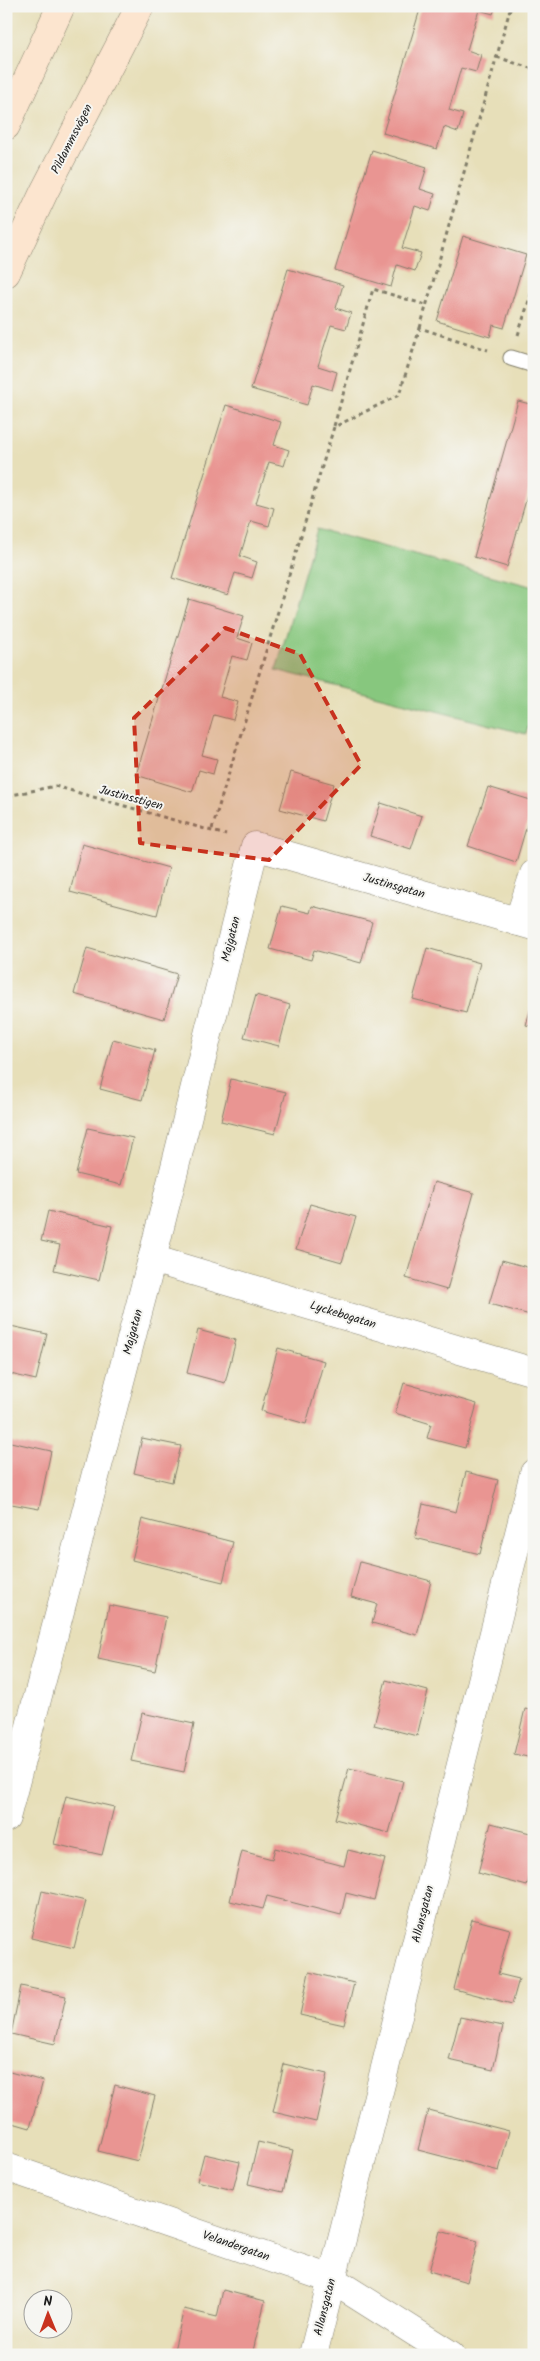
<svg xmlns="http://www.w3.org/2000/svg" width="540" height="2361" font-family="Kalam,sans-serif">
  <style>
    .green { fill: #87c77e; stroke: #52724d }
    .building { fill: #e99592 }
    .lines { fill: none; stroke-linecap: round; stroke-linejoin: round }
    .service-casing { stroke: #827e6a; stroke-width: 17 }
    .minor-casing { stroke: #827e6a; stroke-width: 29 }
    .secondary-casing { stroke: #827e6a; stroke-width: 29 }
    .path { stroke: #827e6a; stroke-width: 3; stroke-dasharray: 4 4; stroke-linecap: butt }
    .service { stroke: #fff; stroke-width: 15 }
    .minor { stroke: #fff; stroke-width: 28 }
    .secondary { stroke: #fce5cf; stroke-width: 28 }
    .marked { fill: #c8321e; fill-opacity: 0.2; stroke: #c8321e; stroke-width: 4; stroke-dasharray: 10 6; stroke-linejoin: round }
    .labels { text-anchor: middle; dominant-baseline: central; stroke-width: 4; stroke-linejoin: round; paint-order: stroke }
    .street-label { font-size: 12px; fill: #1c1c1c; stroke: #f6f6f2 }
  </style>
  <rect width="100%" height="100%" fill="#f6f6f2"/>
  <filter id="ink" filterUnits="userSpaceOnUse"><feTurbulence type="fractalNoise" baseFrequency=".02" numOctaves="2"/><feDisplacementMap in="SourceGraphic" scale="10" xChannelSelector="R" yChannelSelector="G"/><feConvolveMatrix kernelMatrix="1 2 1 2 8 2 1 2 1" color-interpolation-filters="sRGB"/></filter>
  <filter id="wash" filterUnits="userSpaceOnUse"><feTurbulence type="fractalNoise" baseFrequency=".0096" numOctaves="4" result="noise"/><feDisplacementMap in="SourceGraphic" scale="20" xChannelSelector="R" yChannelSelector="G"/><feGaussianBlur stdDeviation="1.12" result="paint"/><feColorMatrix in="noise" values="0 0 0 0 0 0 0 0 0 0 0 0 0 0 0 0 0 1.4 0 .05"/><feComposite in="paint" operator="in"/></filter>
  <g filter="url(#wash)">
    <rect width="100%" height="100%" fill="#e7dfb9"/>
    <!-- green -->
    <polygon class="green" points="317,529 534,587 534,708 526,734 276,670"/>
    <g id="blocks">
      <!-- building -->
      <g class="building">
        <polygon points="421,6 496,6 493,14 479,10 467,50 481,55 476,72 461,68 449,110 463,114 461,122 458,132 444,127 437,149 383,133"/>
        <polygon points="372,150 427,167 420,189 435,194 430,211 415,206 402,248 421,253 415,271 397,265 391,287 335,270"/>
        <polygon points="463,236 526,255 504,328 493,325 490,337 437,321"/>
        <polygon points="288,269 343,285 336,308 351,313 346,329 331,325 318,366 337,372 332,390 313,384 307,405 251,389"/>
        <polygon points="518,401 534,405 534,472 507,567 474,557"/>
        <polygon points="226,405 281,422 274,445 289,450 284,466 269,462 256,503 274,508 269,526 251,521 240,556 257,562 252,578 235,573 228,595 172,578"/>
        <polygon points="189,599 244,616 237,638 252,643 247,660 232,656 220,697 238,702 233,720 214,715 202,755 217,759 213,774 199,770 192,792 136,775"/>
        <polygon points="291,772 334,784 323,821 280,809"/>
        <polygon points="488,787 534,801 516,862 468,846"/>
        <polygon points="381,803 422,816 411,849 370,836"/>
        <polygon points="82,844 169,868 157,915 70,892"/>
        <polygon points="282,906 310,913 312,906 372,922 361,963 314,950 311,960 270,949"/>
        <polygon points="87,948 177,974 164,1019 74,994"/>
        <polygon points="427,948 480,963 466,1013 413,999"/>
        <polygon points="256,995 290,1005 279,1046 244,1037"/>
        <polygon points="533,1000 534,1000 534,1027 526,1025"/>
        <polygon points="113,1039 155,1050 142,1100 100,1089"/>
        <polygon points="231,1079 286,1092 275,1134 221,1121"/>
        <polygon points="88,1128 133,1138 121,1185 76,1174"/>
        <polygon points="434,1182 474,1193 447,1290 406,1278"/>
        <polygon points="310,1204 356,1217 342,1262 296,1249"/>
        <polygon points="48,1211 112,1226 99,1280 54,1270 60,1245 41,1241"/>
        <polygon points="502,1260 534,1269 534,1316 489,1304"/>
        <polygon points="6,1325 47,1334 36,1380 6,1373"/>
        <polygon points="198,1330 236,1340 225,1383 187,1373"/>
        <polygon points="278,1348 324,1361 306,1424 261,1411"/>
        <polygon points="404,1383 477,1404 465,1448 427,1438 431,1424 395,1413"/>
        <polygon points="142,1438 181,1446 172,1482 134,1473"/>
        <polygon points="6,1441 51,1451 39,1509 6,1503"/>
        <polygon points="466,1472 498,1480 480,1554 415,1538 423,1504 456,1512"/>
        <polygon points="142,1519 233,1542 223,1582 132,1560"/>
        <polygon points="360,1562 431,1581 417,1635 372,1623 377,1604 351,1597"/>
        <polygon points="109,1605 166,1617 155,1671 98,1659"/>
        <polygon points="386,1680 428,1691 417,1736 374,1725"/>
        <polygon points="525,1709 534,1711 534,1774 529,1773 532,1758 514,1754"/>
        <polygon points="142,1713 194,1724 184,1772 131,1761"/>
        <polygon points="349,1768 403,1781 389,1833 335,1819"/>
        <polygon points="66,1796 114,1807 102,1855 54,1844"/>
        <polygon points="491,1823 534,1834 534,1859 527,1886 478,1873"/>
        <polygon points="275,1848 344,1866 348,1850 385,1859 374,1900 346,1893 341,1915 267,1896 263,1909 230,1901 242,1851 272,1859"/>
        <polygon points="42,1891 86,1901 74,1948 31,1938"/>
        <polygon points="472,1919 510,1929 498,1974 519,1979 512,2004 454,1989"/>
        <polygon points="309,1972 354,1983 344,2025 300,2015"/>
        <polygon points="21,1986 66,1996 55,2044 11,2034"/>
        <polygon points="460,2017 503,2026 493,2070 449,2060"/>
        <polygon points="284,2064 327,2074 316,2122 273,2112"/>
        <polygon points="6,2071 43,2081 30,2128 6,2121"/>
        <polygon points="115,2085 155,2096 138,2161 98,2151"/>
        <polygon points="428,2110 509,2131 499,2171 418,2150"/>
        <polygon points="258,2142 293,2150 283,2192 248,2184"/>
        <polygon points="204,2154 240,2162 233,2190 197,2181"/>
        <polygon points="440,2231 478,2241 467,2282 429,2271"/>
        <polygon points="223,2290 265,2301 252,2355 193,2355 174,2350 184,2309 217,2317"/>
      </g>
    </g>
  </g>
  <g filter="url(#ink)">
    <use href="#blocks" fill-opacity="0" stroke="#827e6a" stroke-width="1"/>
    <g class="lines">
      <defs>
        <polyline id="service" points="511,358 534,365"/>
        <g id="minor">
          <polyline points="518,922 534,874"/>
          <polyline points="152,1259 534,1372"/>
          <polyline points="6,1818 152,1259 255,846 534,926"/>
          <polyline points="6,2167 331,2279 451,2355"/>
          <polyline points="313,2355 534,1473"/>
        </g>
        <g id="secondary">
          <polyline points="6,126 61,6"/>
          <polyline points="6,273 44,192 140,6"/>
        </g>
      </defs>
      <!-- service casing -->
      <use href="#service" class="service-casing"/>
      <!-- minor casing -->
      <use href="#minor" class="minor-casing"/>
      <!-- secondary casing -->
      <use href="#secondary" class="secondary-casing"/>
      <!-- path -->
      <g class="path">
        <polyline points="497,57 533,69"/>
        <polyline points="420,328 511,6"/>
        <polyline points="518,335 534,285"/>
        <polyline points="334,426 373,289 426,305"/>
        <polyline points="6,806 12,795 55,786 226,835"/>
        <polyline points="212,829 334,427 399,395 420,328 488,350"/>
      </g>
      <!-- service -->
      <use href="#service" class="service"/>
      <!-- minor -->
      <use href="#minor" class="minor"/>
      <!-- secondary -->
      <use href="#secondary" class="secondary"/>
    </g>
  </g>
  <!-- marked area -->
  <path class="marked" d="M 225,628 L 300,654 L 361,765 L 269,860 L 140,843 L 134,718 Z"/>
  <g class="labels">
    <!-- street labels -->
    <g class="street-label">
      <text transform="translate(72 139) rotate(-63)">Pildammsvägen</text>
      <text transform="translate(131 798) rotate(15)">Justinsstigen</text>
      <text transform="translate(394 886) rotate(16)">Justinsgatan</text>
      <text transform="translate(231 939) rotate(-76)">Majgatan</text>
      <text transform="translate(343 1315) rotate(17)">Lyckebogatan</text>
      <text transform="translate(133 1332) rotate(-75)">Majgatan</text>
      <text transform="translate(423 1914) rotate(-76)">Allansgatan</text>
      <text transform="translate(236 2246) rotate(19)">Velandergatan</text>
      <text transform="translate(325 2307) rotate(-76)">Allansgatan</text>
    </g>
  </g>
  <!-- margin -->
  <rect width="540" height="2361" fill="none" stroke="#f6f6f2" stroke-width="25"/>
  <!-- north arrow -->
  <g transform="translate(48 2314) rotate(359)"><circle r="24" fill="#f6f6f2" stroke="#9f9f9c"/>
  <path d="M0-4L9 19L0 12L-9 19Z" fill="#c8321e"/>
  <text y="-8" font-size="14" font-weight="bold" text-anchor="middle" fill="#1c1c1c">N</text>
  </g>
</svg>
